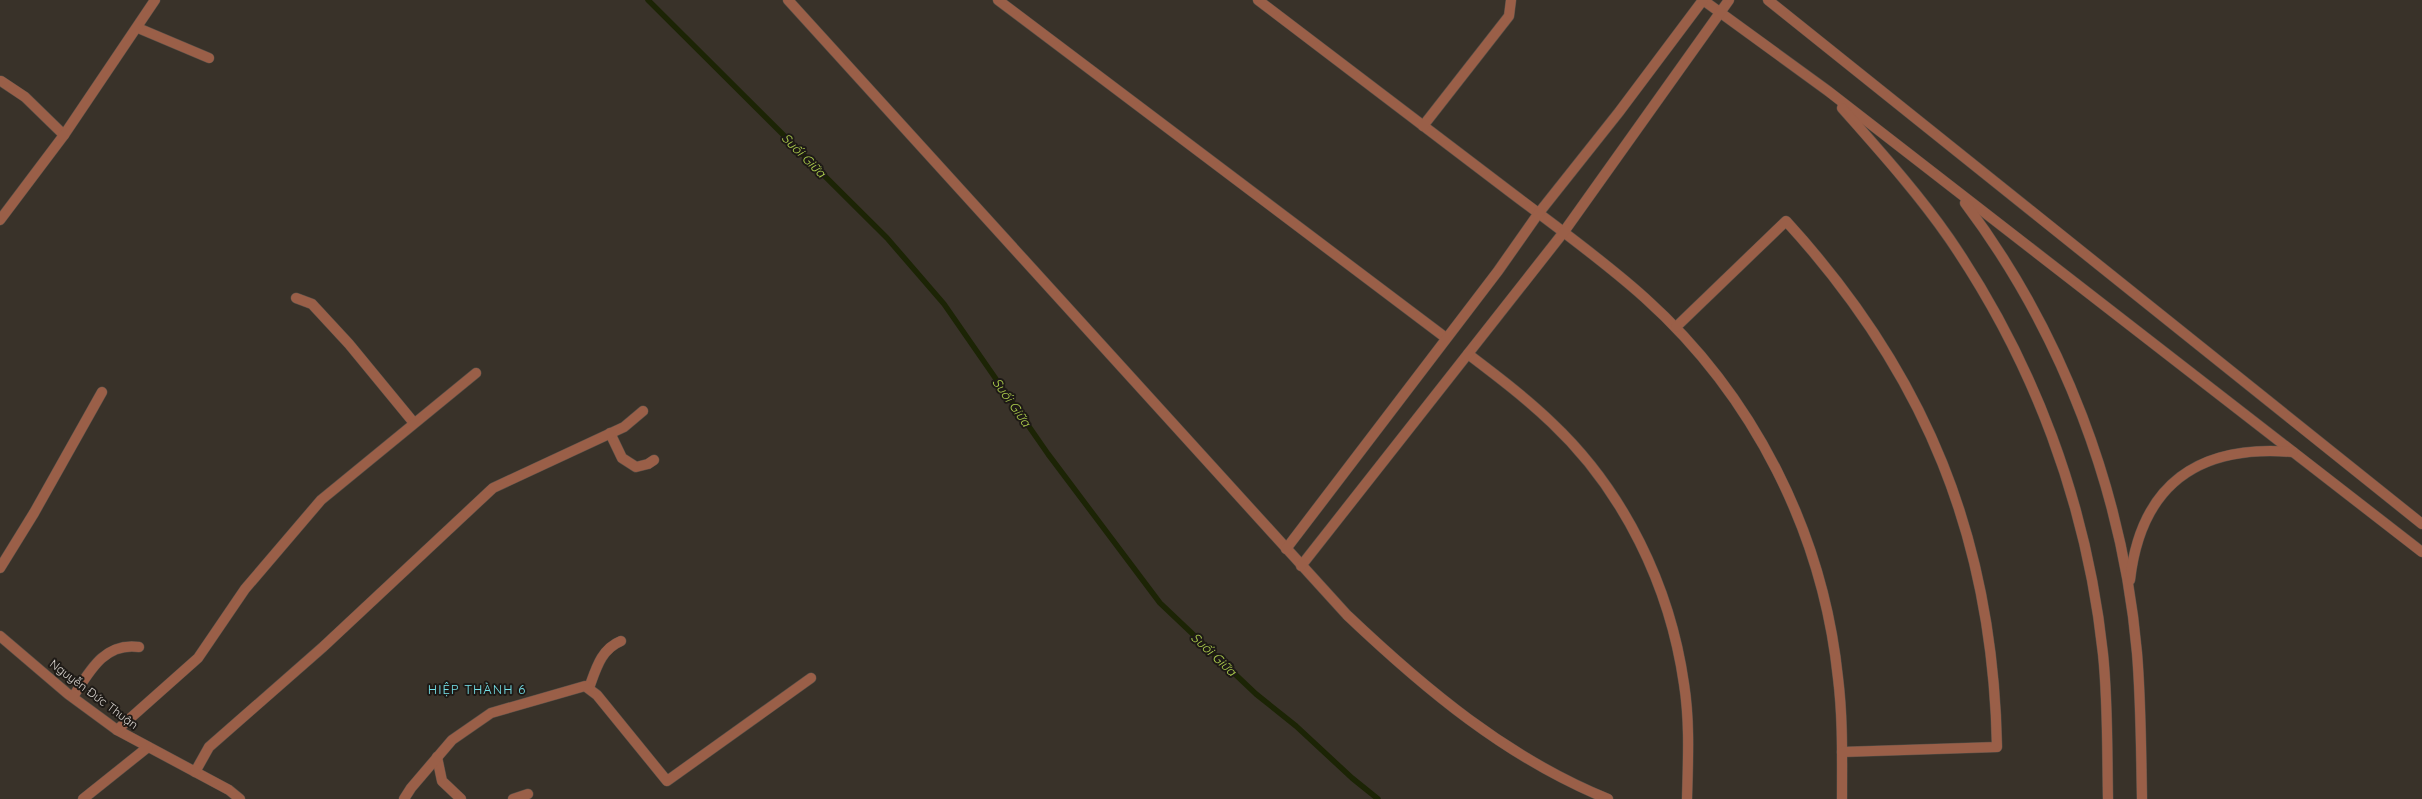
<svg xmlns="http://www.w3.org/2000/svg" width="2422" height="799" font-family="Quicksand,sans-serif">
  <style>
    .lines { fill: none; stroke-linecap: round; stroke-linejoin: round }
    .stream { stroke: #1c2405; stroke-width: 5.5 }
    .minor-casing { stroke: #564f47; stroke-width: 11 }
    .minor { stroke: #9a5f48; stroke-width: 10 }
    .labels { text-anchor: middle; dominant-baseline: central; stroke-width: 4; stroke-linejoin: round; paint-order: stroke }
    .street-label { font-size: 12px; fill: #d9d4cf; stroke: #1e1a16 }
    .water-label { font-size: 13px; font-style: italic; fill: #aecf4d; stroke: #1e1a16 }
    .neighbourhood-label { font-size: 13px; letter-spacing: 1px; fill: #75e1e9; stroke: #1e1a16 }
  </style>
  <rect width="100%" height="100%" fill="#393229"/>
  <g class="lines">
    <!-- stream -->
    <polyline class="stream" points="648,0 887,238 944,304 1048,454 1160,603 1256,694 1296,726 1352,778 1378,799"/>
    <defs>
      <g id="minor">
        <path d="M 788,0 L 1347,615 C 1425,689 1507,758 1608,799"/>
        <polyline points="998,0 1446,338"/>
        <path d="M 1258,0 C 1342,64 1425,127 1509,191 C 1555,226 1603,260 1645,298 C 1754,396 1823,533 1838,678 C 1843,718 1842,759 1842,799"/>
        <polyline points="1703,0 1828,91 2422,552"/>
        <polyline points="1768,0 2422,524"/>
        <polyline points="138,28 209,58"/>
        <polyline points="1,81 25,97 64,135"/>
        <path d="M 1842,108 C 1879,150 1917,192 1949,238 C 2034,362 2087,504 2103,654 C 2108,702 2107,751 2108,799"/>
        <polyline points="1423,126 1509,16 1511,0"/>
        <path d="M 1965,203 C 2062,332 2123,492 2137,653 C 2141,701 2141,750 2142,799"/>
        <polyline points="0,220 64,135 155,0"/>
        <polyline points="296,298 312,304 349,344 414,423"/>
        <path d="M 1676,327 L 1786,221 C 1926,374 1993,539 1997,747 L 1842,752"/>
        <path d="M 1468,354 C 1497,376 1526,398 1552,423 C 1624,491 1670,586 1684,684 C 1690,722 1688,761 1687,799"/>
        <polyline points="610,433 622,458 636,467 648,464 654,460"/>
        <polyline points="1286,549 1498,271 1538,214 1619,112 1703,0"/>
        <polyline points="1301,566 1563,233 1729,0"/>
        <polyline points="0,568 34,513 102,392"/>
        <path d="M 2130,580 C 2141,484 2199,444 2293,452"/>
        <polyline points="0,636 68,694 117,730 229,790 240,799"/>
        <path d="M 589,688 C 596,669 601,649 621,641"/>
        <path d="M 73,697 C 89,672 104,642 139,647"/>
        <polyline points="117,730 198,658 245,589 321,500 476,373"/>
        <polyline points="437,757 442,781 461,799"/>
        <polyline points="195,772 209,747 323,647 493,488 624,427 643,411"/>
        <polyline points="83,799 148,747"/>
        <polyline points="404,799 411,788 452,740 491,713 585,686 597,695 667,781 811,678"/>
        <polyline points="513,799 528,794"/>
      </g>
    </defs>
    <!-- minor casing -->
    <use href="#minor" class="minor-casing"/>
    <!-- minor -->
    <use href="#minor" class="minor"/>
  </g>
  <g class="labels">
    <!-- street labels -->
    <g class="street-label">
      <text transform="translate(94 694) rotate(37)">Nguyễn Đức Thuận</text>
    </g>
    <!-- water labels -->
    <g class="water-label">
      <text transform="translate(804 155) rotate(45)">Suối Giữa</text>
      <text transform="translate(1012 402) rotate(55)">Suối Giữa</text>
      <text transform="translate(1214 654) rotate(43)">Suối Giữa</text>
    </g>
    <!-- neighbourhood labels -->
    <g class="neighbourhood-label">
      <text x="477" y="689">HIỆP THÀNH 6</text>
    </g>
  </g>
</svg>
